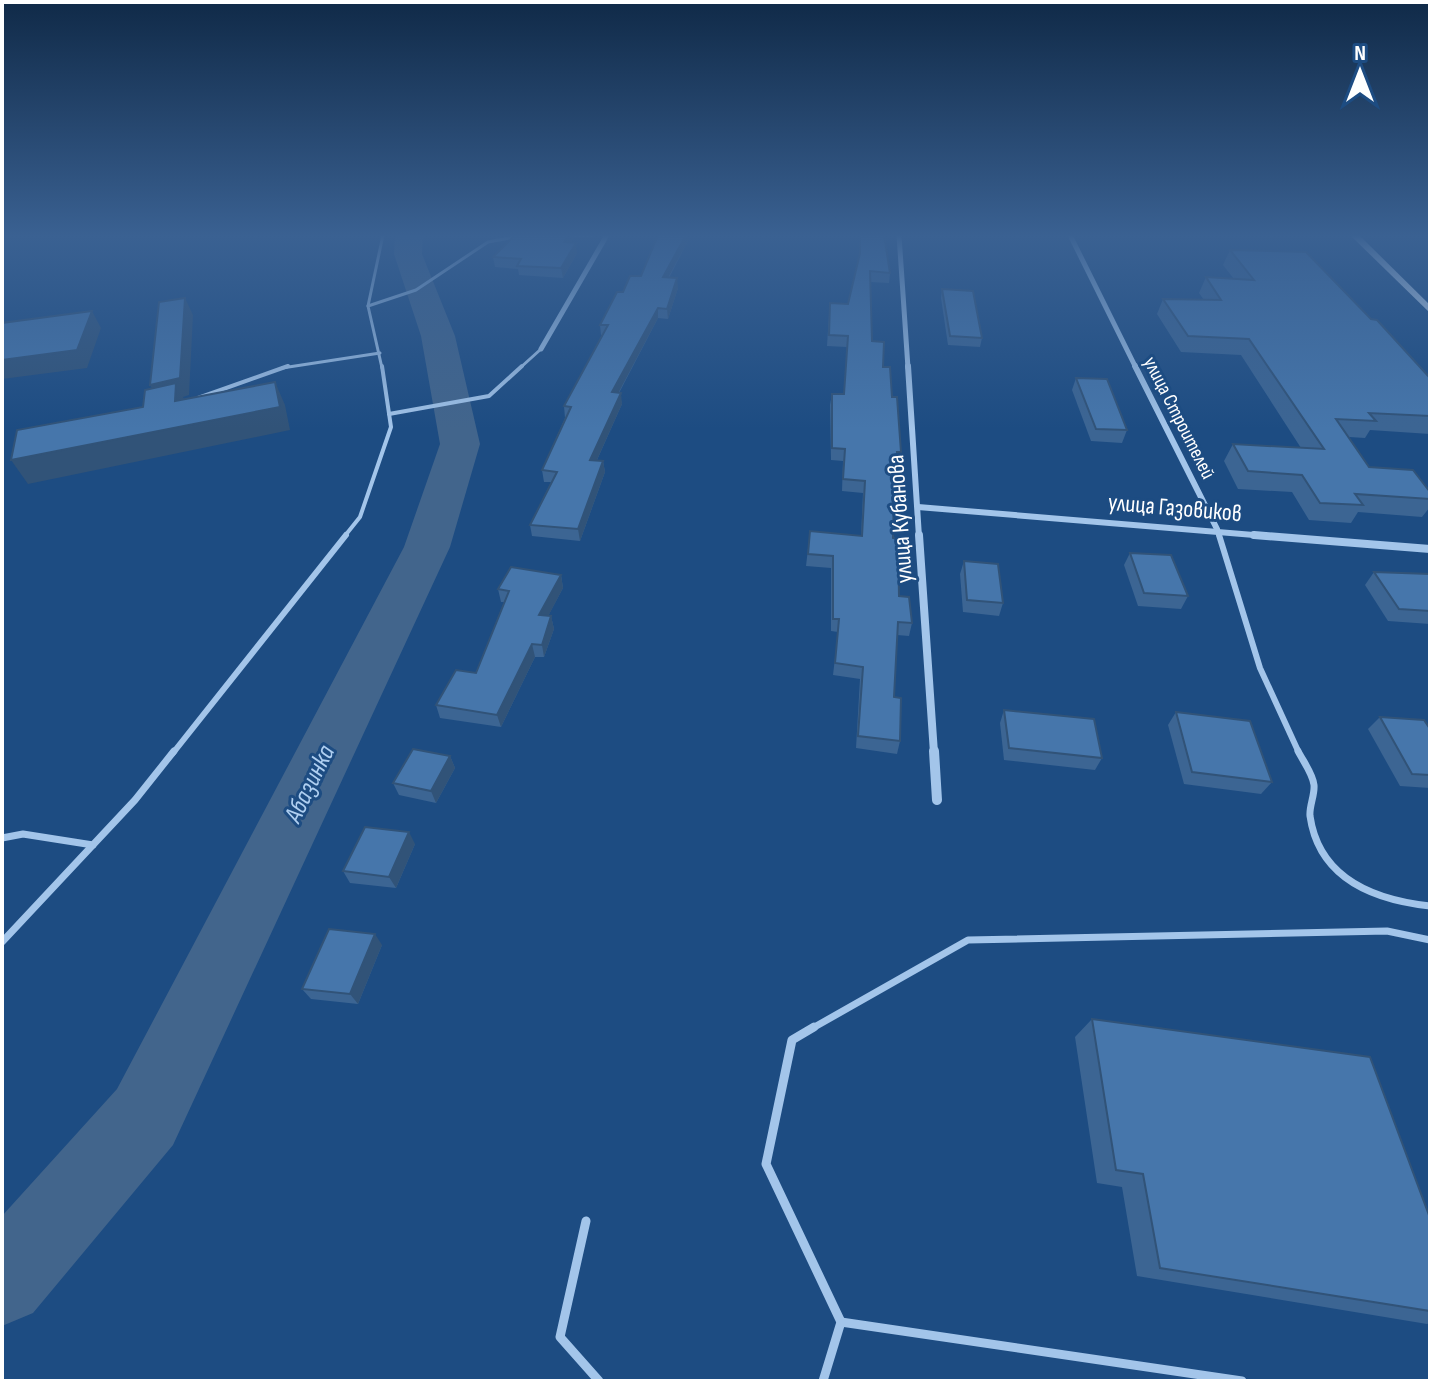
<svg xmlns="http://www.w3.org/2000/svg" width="1432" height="1383" font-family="'Sofia Sans Condensed',sans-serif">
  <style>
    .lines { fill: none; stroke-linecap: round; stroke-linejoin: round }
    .river { fill: #42658c; fill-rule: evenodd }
    .service-far4 { stroke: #a3c5ea; stroke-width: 3 }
    .service-far3 { stroke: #a3c5ea; stroke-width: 4 }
    .service-far2 { stroke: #a3c5ea; stroke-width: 6 }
    .service-far1 { stroke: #a3c5ea; stroke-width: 7 }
    .service { stroke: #a3c5ea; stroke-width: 9 }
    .minor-far3 { stroke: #a3c5ea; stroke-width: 5 }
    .minor-far2 { stroke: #a3c5ea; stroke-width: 6 }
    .minor-far1 { stroke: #a3c5ea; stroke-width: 8 }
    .minor { stroke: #a3c5ea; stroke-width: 10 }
    .secondary { fill: #cee1f7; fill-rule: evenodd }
    .wall { fill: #3c6593 }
    .shaded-wall { fill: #315378 }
    .building { fill: #4676ab; stroke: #315378; stroke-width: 2 }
    .labels { text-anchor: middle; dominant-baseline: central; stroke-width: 6; stroke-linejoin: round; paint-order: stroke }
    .far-street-label { font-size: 20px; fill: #fff; stroke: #1d4c82 }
    .street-label { font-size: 24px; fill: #fff; stroke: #1d4c82 }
    .water-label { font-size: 26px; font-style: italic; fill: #afcff1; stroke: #1d4c82 }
  </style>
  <rect width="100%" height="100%" fill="#1d4c82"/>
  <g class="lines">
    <!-- river -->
    <polygon class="river" points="395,235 423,235 422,254 455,336 480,444 450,547 173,1145 33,1313 2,1326 2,1216 117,1089 404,547 440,444 421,336 394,254"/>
    <!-- service-far4 -->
    <g class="service-far4">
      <polyline points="567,235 592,235"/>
      <polyline points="368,306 383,235"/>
      <polyline points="282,368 380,353"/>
      <polyline points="382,368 368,306 416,290 488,242 520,236"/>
      <polyline points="520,368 541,349"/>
    </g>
    <!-- service-far3 -->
    <g class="service-far3">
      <polyline points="198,398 288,366"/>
      <polyline points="389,414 489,396 522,366"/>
      <polyline points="1217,529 1219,537"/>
      <polyline points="344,537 360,517 391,427 382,366"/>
    </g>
    <!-- service-far2 -->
    <g class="service-far2">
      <polyline points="1219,535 1260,668 1299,753"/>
      <polyline points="173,753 346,535"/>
    </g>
    <!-- service-far1 -->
    <g class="service-far1">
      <path d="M 1298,751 C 1303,761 1313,774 1314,785 C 1315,795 1309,806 1310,816 C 1319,879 1375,900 1430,906"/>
      <polyline points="2,838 23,834 93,845"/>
      <polyline points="2,942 135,800 174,751"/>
      <polyline points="811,1029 968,940 1387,931 1430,940"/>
    </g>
    <!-- service -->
    <g class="service">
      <polyline points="814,1027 792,1040 766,1164 841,1322 823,1381"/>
      <polyline points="586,1221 560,1337 599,1381"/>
      <polyline points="841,1322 1242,1381"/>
    </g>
    <!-- minor-far3 -->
    <g class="minor-far3">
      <polyline points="899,235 908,368"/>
      <polyline points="1070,235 1136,368"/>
      <polyline points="541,349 607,235"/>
    </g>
    <!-- minor-far2 -->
    <g class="minor-far2">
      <polyline points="908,366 919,537"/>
      <polyline points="1135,366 1217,529"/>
      <polyline points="918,507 1278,537"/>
    </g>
    <!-- minor-far1 -->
    <g class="minor-far1">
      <polyline points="919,535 934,753"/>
      <polyline points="1254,535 1430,549"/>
    </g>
    <!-- minor -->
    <polyline class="minor" points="934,751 937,800"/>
    <!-- secondary -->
    <polygon class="secondary" points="1350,235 1359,235 1430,305 1430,313"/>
  </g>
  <!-- wall -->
  <g class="wall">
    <polygon points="515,235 572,235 573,240 571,243 577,253 563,278 519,275 518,269 495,267 493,257"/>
    <polygon points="658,235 691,235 669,278 678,288 668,319 658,318 619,393 622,404 597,460 603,461 605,472 580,541 532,536 530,525 551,482 544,482 542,470 565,418 564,406 602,335 601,335 600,325 623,292 641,276"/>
    <polygon points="859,235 884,235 890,273 889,283 870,282 872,341 883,367 892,397 901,452 899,464 897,464 898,483 896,496 894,495 893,538 899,596 912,623 909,636 897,635 894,697 900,741 897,754 856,748 860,679 833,675 838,632 831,631 831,568 806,566 810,531 861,536 863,493 842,491 843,461 831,460 830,405 832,394 844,394 847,347 827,346 829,314 848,304 859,258"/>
    <polygon points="1230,250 1430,378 1430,434 1370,430 1365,438 1349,437 1369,467 1430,492 1430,507 1422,517 1358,512 1351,523 1309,520 1292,492 1238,489 1224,461 1233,444 1301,448 1241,355 1181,352 1157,314 1163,299 1204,300 1199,293 1206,277 1234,279 1223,265"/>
    <polygon points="942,289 982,338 980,347 948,345 941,298"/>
    <polygon points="1076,378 1127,430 1122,443 1091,441 1072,390"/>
    <polygon points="1130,553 1188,596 1181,609 1138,606 1124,565"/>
    <polygon points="964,561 1003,603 999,616 963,612 960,574"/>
    <polygon points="1374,572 1430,574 1430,624 1388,621 1365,585"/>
    <polygon points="561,575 563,588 548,616 551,616 554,629 544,657 535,657 501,727 440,718 436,705 476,673 504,602 501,602 498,589"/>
    <polygon points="1004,710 1102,758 1095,770 1004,760 1000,723"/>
    <polygon points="1176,712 1272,782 1261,794 1184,784 1168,725"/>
    <polygon points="1380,717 1430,729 1430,788 1400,786 1368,729"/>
    <polygon points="450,756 455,768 436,803 399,795 393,783"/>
    <polygon points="415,844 396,888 350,883 343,871"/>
    <polygon points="382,945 358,1004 311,999 302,989"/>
    <polygon points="1092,1019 1430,1218 1430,1323 1427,1324 1137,1276 1122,1187 1097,1183 1075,1037"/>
  </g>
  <!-- shaded-wall -->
  <g class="shaded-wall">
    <polygon points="569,235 572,235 573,240 566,252 564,242"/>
    <polygon points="686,235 691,235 663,287 663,277"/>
    <polygon points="576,243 577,253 563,278 561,268"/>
    <polygon points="677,278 678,288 668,319 667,309"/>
    <polygon points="185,298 193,315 189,395 183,397 188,406 159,402 150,385"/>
    <polygon points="658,308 658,318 613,403 612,392"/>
    <polygon points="92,311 101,328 87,368 2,379 2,360"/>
    <polygon points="275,382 285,405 290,430 28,484 11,460"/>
    <polygon points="621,393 622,404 592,471 590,460"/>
    <polygon points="603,461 605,472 580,541 578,529"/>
    <polygon points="561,575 563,588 542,628 539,615"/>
    <polygon points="551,616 554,629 544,657 542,645"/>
    <polygon points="532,644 535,657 501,727 497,715"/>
    <polygon points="450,756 455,768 436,803 431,791"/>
    <polygon points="409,832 415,844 396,888 389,877"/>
    <polygon points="375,934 382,945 358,1004 350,994"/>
  </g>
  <!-- building -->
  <g class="building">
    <polygon points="515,235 569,235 564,242 576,243 561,268 517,266 521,259 493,257"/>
    <polygon points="658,235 686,235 663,277 677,278 667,309 658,308 612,392 621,393 590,460 603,461 578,529 530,525 557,472 542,470 571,407 564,406 608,325 600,325 617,292 623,292 630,276 641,276"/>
    <polygon points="860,235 884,235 890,273 870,271 872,341 884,342 883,367 890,367 892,397 897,397 901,452 897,452 898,483 894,483 893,538 898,539 899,596 909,597 912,623 898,622 894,697 901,698 900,741 858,736 863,667 835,663 839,619 833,619 833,556 808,554 810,531 862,536 865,481 843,479 845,449 832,448 832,394 844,394 848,336 829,335 830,303 848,304 860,253"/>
    <polygon points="1230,250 1306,252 1371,319 1377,320 1430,378 1430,416 1369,413 1376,421 1336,419 1369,467 1413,470 1430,492 1430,499 1355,494 1363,505 1320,503 1302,475 1248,471 1233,444 1324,449 1249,339 1188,336 1163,299 1221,300 1206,277 1254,280"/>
    <polygon points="942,289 973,291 982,338 950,336"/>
    <polygon points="185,298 180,378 150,385 159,302"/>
    <polygon points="92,311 77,350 2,360 2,323"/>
    <polygon points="1076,378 1107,379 1127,430 1096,429"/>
    <polygon points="275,382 280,407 11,460 17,430 143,407 145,390 176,383 175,401"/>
    <polygon points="1130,553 1171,555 1188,596 1144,593"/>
    <polygon points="964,561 998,564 1003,603 967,600"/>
    <polygon points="511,567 561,575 539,615 551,616 542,645 532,644 497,715 436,705 456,670 476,673 509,591 498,589"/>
    <polygon points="1374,572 1430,574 1430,611 1399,609"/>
    <polygon points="1004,710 1094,719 1102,758 1009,748"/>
    <polygon points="1176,712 1250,721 1272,782 1192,772"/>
    <polygon points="1380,717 1424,720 1430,729 1430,775 1412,774"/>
    <polygon points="413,749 450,756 431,791 393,783"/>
    <polygon points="365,827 409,832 389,877 343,871"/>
    <polygon points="329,929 375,934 350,994 302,989"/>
    <polygon points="1092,1019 1370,1057 1430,1218 1430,1311 1160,1268 1143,1174 1116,1170"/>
  </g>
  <!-- sky -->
  <linearGradient id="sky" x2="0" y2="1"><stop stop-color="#102a48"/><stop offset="0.55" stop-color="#3a6192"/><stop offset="1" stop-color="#3a6192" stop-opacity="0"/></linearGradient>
  <rect width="1432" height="429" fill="url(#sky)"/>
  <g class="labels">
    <!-- far-street labels -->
    <g class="far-street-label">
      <text transform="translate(1179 418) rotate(63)">улица Строителей</text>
    </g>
    <!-- street labels -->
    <g class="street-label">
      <text transform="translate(1175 508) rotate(5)">улица Газовиков</text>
      <text transform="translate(900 519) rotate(-94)">улица Кубанова</text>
    </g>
    <!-- water labels -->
    <g class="water-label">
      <text transform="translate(310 784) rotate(-64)">Абазинка</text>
    </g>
  </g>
  <!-- border -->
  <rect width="1432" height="1383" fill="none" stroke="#ffffff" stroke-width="8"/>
  <!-- north arrow -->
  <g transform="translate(1360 72)" stroke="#1d4c82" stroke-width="6" paint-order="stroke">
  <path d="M0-6L14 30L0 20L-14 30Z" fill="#ffffff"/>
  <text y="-12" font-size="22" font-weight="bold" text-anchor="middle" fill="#ffffff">N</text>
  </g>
</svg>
